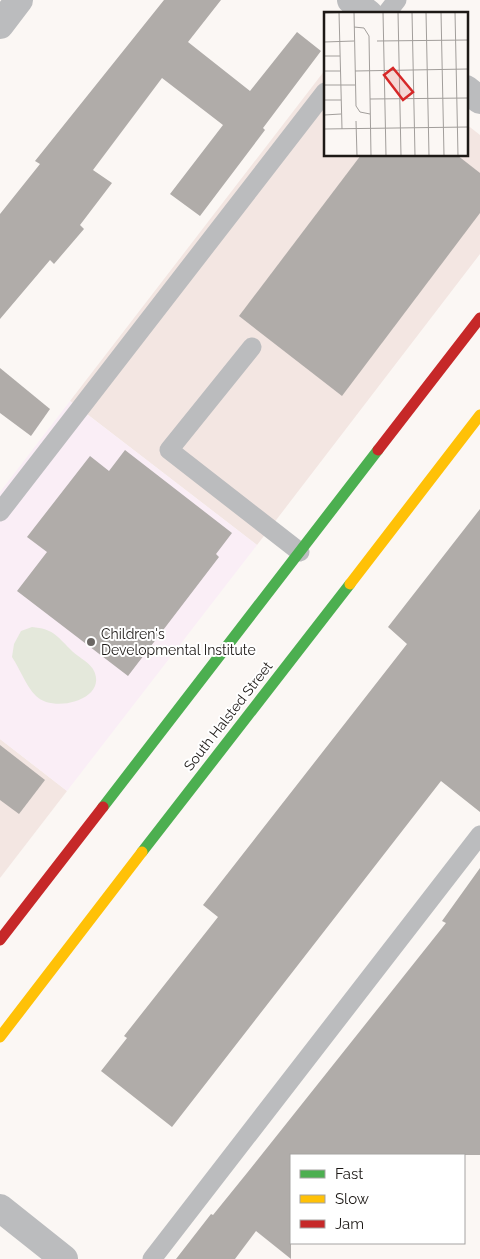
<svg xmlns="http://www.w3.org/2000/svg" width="480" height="1259" font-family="Raleway,sans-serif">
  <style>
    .commercial { fill: #f3e6e2 }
    .education { fill: #faeef6 }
    .park { fill: #e4e8db }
    .building { fill: #b0aca9 }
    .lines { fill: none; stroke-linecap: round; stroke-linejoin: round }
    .lane { stroke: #bbbcbe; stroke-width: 19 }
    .street { stroke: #bbbcbe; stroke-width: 28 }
    .fast { stroke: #4caf50; stroke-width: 11 }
    .slow { stroke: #ffc107; stroke-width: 11 }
    .jam { stroke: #c62828; stroke-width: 11 }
    .poi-dot { fill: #6b6764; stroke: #fff; stroke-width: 2 }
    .labels { text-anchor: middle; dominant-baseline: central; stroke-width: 4; stroke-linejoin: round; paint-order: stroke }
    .poi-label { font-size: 14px; fill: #1d1916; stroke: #fff; text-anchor: start }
    .street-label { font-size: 14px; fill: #1d1916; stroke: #fff }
    .inset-road { fill: none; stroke: #a29e9b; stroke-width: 1 }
    .view { fill: #d62828; fill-opacity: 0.15; stroke: #d62828; stroke-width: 2.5 }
    .inset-edge { fill: none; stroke: #1d1916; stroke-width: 2.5 }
  </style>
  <rect width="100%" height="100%" fill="#fbf7f4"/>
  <!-- commercial -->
  <g class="commercial">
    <polygon points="325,70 325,155 466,155 466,124 480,135 480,254 257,545 70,401"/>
    <polygon points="0,739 67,791 0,878"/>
  </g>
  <!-- education -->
  <polygon class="education" points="70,401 257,545 67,791 0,739 0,492"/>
  <!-- park -->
  <path class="park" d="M 32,627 C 53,629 56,635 70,649 C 76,656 88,661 93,669 C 110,699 54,714 36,696 C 26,686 20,669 12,657 L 14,644 L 21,631 Z"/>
  <!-- building -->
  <g class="building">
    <polygon points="164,0 221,0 188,42 250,91 297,32 321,51 263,128 265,130 200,216 170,194 223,125 162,78 93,170 112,183 80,225 84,229 54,264 50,260 0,319 0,214 40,164 35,161"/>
    <polygon points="361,155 457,155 480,173 480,213 342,396 239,316"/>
    <polygon points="0,368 50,409 31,436 0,413"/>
    <polygon points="125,450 232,533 216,554 219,557 128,676 17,591 47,552 27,537 90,456 109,471"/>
    <polygon points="480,509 480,812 441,781 172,1127 101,1071 127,1038 124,1036 218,917 203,905 407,644 388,627"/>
    <polygon points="0,745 45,780 19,814 0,800"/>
    <polygon points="480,868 480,1155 291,1155 291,1259 256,1231 235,1259 176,1259 211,1214 213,1215 247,1173 446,923 442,921"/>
  </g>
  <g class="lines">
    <!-- lane -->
    <g class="lane">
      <polyline points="386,14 397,0"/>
      <polyline points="252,347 169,450 300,552"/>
      <polyline points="0,512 325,92"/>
      <polyline points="152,1259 480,835"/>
    </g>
    <!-- street -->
    <g class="street">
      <polyline points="351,0 369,14"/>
      <polyline points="0,25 19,0"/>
      <polyline points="466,89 480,100"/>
      <polyline points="0,1208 64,1259"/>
    </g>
    <!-- fast -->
    <g class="fast">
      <polyline points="103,807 378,450"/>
      <polyline points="142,852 350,584"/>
    </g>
    <!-- slow -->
    <g class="slow">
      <polyline points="350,584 480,415"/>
      <polyline points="0,1037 142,852"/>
    </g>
    <!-- jam -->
    <g class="jam">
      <polyline points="378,450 480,318"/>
      <polyline points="0,940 103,807"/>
    </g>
  </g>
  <!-- markers -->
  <circle class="poi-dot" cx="91" cy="642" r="5"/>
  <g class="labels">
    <!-- poi labels -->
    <g class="poi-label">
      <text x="101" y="634">Children's<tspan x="101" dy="16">Developmental Institute</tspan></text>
    </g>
    <!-- street labels -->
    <g class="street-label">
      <text transform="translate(228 716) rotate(-52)">South Halsted Street</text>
    </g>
  </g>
  <!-- overview -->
  <g transform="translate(324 12)">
    <rect width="144" height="144" fill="#fbf7f4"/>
    <path class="inset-road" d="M 15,0 L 18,117M 30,0 L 32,94 L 36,100 L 46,102M 59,0 L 62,144M 74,0 L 77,144M 88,0 L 91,144M 102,0 L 105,144M 117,0 L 120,144M 131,0 L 134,144M 0,1 L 34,0M 30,15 L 40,16 L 45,24 L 47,144M 53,29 L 144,28M 0,30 L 30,29M 0,44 L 16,44M 0,59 L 16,59M 31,59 L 144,57M 0,73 L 31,73M 46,87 L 144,86M 0,88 L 17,88M 0,103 L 17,102M 32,109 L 33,144M 0,117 L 144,115"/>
    <path class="view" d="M 69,56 L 89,80 L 79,88 L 60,63 Z"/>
    <rect width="144" height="144" class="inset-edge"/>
  </g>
  <!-- legend -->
  <rect x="290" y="1154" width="175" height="90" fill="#ffffff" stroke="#a5a3a2"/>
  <rect x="300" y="1170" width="25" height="8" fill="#4caf50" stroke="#a5a3a2"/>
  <text x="335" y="1179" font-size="15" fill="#1d1916">Fast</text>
  <rect x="300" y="1195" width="25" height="8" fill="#ffc107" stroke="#a5a3a2"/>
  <text x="335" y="1204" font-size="15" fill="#1d1916">Slow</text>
  <rect x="300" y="1220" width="25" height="8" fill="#c62828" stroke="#a5a3a2"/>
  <text x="335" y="1229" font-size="15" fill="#1d1916">Jam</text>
</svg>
